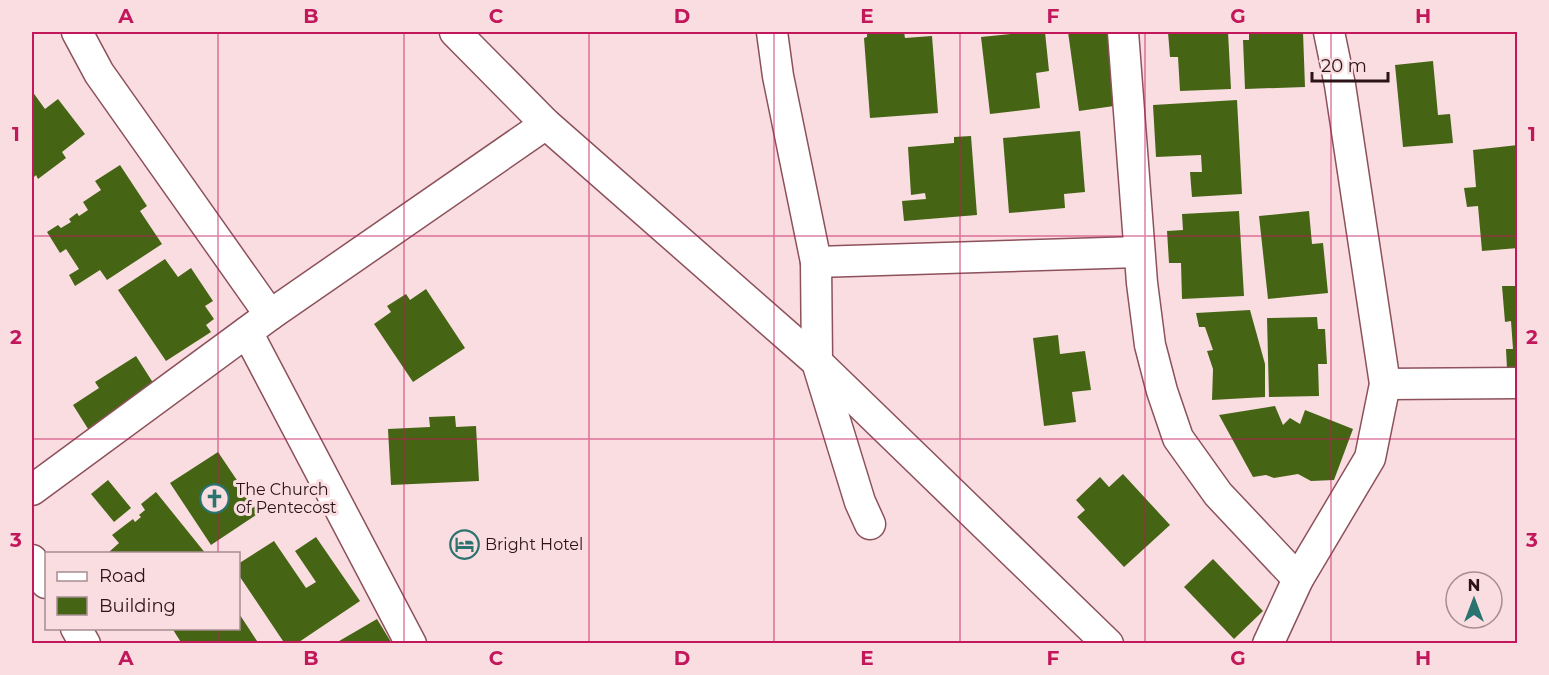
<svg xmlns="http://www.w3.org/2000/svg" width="1549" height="675" font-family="Montserrat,sans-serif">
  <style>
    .building { fill: #456515 }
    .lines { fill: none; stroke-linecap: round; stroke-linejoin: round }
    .street-casing { stroke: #8c515b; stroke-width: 33 }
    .street { stroke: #fff; stroke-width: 30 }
    .grid { fill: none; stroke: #c2185b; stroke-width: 1.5; stroke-opacity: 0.55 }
    .labels { text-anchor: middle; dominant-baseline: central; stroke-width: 6; stroke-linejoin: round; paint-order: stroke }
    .poi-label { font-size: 16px; fill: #2b1318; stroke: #fadde1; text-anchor: start }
    .neatline { fill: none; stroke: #c2185b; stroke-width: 2 }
    .grid-label { font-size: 20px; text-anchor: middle; font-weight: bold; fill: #c2185b }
  </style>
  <rect width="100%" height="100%" fill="#fadde1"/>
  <!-- building -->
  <g class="building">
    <polygon points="867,32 904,32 905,38 932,36 938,113 870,118 864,38 867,37"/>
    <polygon points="1031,32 1045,32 1049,71 1036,73 1040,108 990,114 981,37"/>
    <polygon points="1068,32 1111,32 1121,105 1079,111"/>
    <polygon points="1168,32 1228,32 1231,89 1180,91 1178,57 1170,57"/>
    <polygon points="1249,32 1303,32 1305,87 1245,89 1243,40 1249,40"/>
    <polygon points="1433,61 1438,115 1450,114 1453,143 1403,147 1395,65"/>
    <polygon points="32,91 45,109 58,99 85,134 62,152 66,158 38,179 36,175 32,179"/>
    <polygon points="1237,100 1242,194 1192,197 1190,172 1202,172 1201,155 1156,157 1153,105"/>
    <polygon points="1080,131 1085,192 1064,194 1065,208 1009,213 1003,138"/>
    <polygon points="971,136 977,215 904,221 902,201 926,199 925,193 911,195 908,147 954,143 954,137"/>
    <polygon points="1518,145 1518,248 1482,251 1478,206 1467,207 1464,188 1476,187 1473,150"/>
    <polygon points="120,165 147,206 140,211 162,244 107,280 100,270 75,286 69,275 79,269 66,249 60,253 47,232 58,225 61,228 71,222 69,219 77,213 79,216 88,210 83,202 101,190 95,181"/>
    <polygon points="1239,211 1244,296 1182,299 1181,263 1169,263 1167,231 1183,230 1182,214"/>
    <polygon points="1309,211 1312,244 1323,243 1328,293 1268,299 1259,216"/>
    <polygon points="165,259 178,277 191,268 213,301 205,306 214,319 206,325 211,332 166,361 118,290"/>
    <polygon points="1502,286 1518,286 1518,368 1507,369 1506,349 1513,349 1511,321 1505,322"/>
    <polygon points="426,289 465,348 413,382 374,324 391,312 387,306 406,294 410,300"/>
    <polygon points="1250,310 1265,364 1265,397 1212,400 1213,369 1207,351 1213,350 1205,327 1199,327 1196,313"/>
    <polygon points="1317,317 1318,329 1325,329 1327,364 1318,364 1319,396 1269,397 1267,318"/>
    <polygon points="1058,335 1060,354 1085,351 1091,390 1072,392 1076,422 1044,426 1033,338"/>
    <polygon points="136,356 157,389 90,432 73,405 99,388 95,382"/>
    <polygon points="1275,406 1283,425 1290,418 1300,424 1305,410 1353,429 1334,480 1311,481 1298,474 1274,478 1266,475 1253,477 1219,415"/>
    <polygon points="455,416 456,427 476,426 479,481 391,485 388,429 430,427 429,417"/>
    <polygon points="218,452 259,513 211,545 170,483"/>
    <polygon points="1123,474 1170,525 1124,567 1077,517 1085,510 1076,500 1100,477 1109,487"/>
    <polygon points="108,480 131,508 114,522 91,494"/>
    <polygon points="156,492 206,554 110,554 109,552 119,543 112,535 133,519 135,522 141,517 139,515 145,510 141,504"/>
    <polygon points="316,537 360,601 296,644 285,644 238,574 238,564 274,541 306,588 316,582 295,551"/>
    <polygon points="1213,559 1263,611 1234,639 1184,587"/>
    <polygon points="238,612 259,644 182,644 172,628 238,628"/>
    <polygon points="377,619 391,642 395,640 397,644 334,644"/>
  </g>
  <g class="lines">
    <defs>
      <g id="street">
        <polyline points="77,32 99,73 270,315"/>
        <polyline points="455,32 546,124 817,362 1108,644"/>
        <polyline points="772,32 778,76 816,262 817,362 860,502 870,524"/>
        <polyline points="1123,32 1142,283 1150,345 1162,391 1178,438 1218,494 1298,579"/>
        <polyline points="816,262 1139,252"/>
        <polyline points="247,332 411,644"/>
        <polyline points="1385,384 1518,383"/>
        <polyline points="32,490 270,315 546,124"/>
        <polyline points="32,560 46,583"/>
        <polyline points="76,628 85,644"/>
        <polyline points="1268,644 1298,579 1370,458 1385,384 1340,85 1329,32"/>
      </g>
    </defs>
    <!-- street casing -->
    <use href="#street" class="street-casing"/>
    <!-- street -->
    <use href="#street" class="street"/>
  </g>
  <!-- grid -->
  <path class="grid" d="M 218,32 L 218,554M 404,32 L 404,644M 589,32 L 589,644M 774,32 L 774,644M 960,32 L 960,644M 1145,32 L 1145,644M 1331,32 L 1331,644M 32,236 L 1518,236M 32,439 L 1518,439M 218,628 L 218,644"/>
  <!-- icons -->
  <defs>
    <symbol id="church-ring" viewBox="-11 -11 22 22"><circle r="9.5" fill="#fadde1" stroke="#2a736f" stroke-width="1.5"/><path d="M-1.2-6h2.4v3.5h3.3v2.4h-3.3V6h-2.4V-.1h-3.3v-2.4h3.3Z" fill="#2a736f"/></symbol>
    <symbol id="hotel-ring" viewBox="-11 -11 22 22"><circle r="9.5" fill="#fadde1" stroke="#2a736f" stroke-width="1.5"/><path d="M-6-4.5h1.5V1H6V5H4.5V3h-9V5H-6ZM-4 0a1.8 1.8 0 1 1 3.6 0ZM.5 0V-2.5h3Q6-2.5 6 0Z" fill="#2a736f"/></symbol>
  </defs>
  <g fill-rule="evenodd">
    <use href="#church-ring" x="198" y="482" width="33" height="33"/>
    <use href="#hotel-ring" x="448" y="528" width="33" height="33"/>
  </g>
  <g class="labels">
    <!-- poi labels -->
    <g class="poi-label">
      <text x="236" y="489">The Church<tspan x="236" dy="18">of Pentecost</tspan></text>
      <text x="485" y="544">Bright Hotel</text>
    </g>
  </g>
  <!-- border -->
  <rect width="1549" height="675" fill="none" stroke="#fadde1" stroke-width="66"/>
  <!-- legend -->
  <rect x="45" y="552" width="195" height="78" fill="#fadde1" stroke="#a78c91" stroke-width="1.5"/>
  <rect x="57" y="572" width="30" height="9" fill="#ffffff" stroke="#a78c91" stroke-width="1.5"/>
  <text x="99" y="582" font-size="18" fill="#2b1318">Road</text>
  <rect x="57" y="597" width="30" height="18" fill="#456515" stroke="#a78c91" stroke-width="1.5"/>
  <text x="99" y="612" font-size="18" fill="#2b1318">Building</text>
  <!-- north arrow -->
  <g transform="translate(1474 600)"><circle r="28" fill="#fadde1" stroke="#a78c91" stroke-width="1.5"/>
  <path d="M0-4.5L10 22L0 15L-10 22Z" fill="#2a736f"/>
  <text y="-9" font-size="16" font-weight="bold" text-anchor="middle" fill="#2b1318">N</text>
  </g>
  <!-- scale -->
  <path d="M1312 72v9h76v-9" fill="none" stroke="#2b1318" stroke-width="3"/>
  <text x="1321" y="72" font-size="18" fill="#2b1318" stroke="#fadde1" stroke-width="4.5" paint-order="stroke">20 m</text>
  <rect x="33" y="33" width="1483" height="609" class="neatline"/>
  <g class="grid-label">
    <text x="126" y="23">A</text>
    <text x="311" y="23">B</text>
    <text x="496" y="23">C</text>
    <text x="682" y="23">D</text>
    <text x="867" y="23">E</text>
    <text x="1053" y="23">F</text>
    <text x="1238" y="23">G</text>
    <text x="1423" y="23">H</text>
    <text x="16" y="141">1</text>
    <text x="1532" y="141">1</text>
    <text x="16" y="344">2</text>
    <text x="1532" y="344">2</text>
    <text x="16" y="547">3</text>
    <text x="1532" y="547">3</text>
    <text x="126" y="665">A</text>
    <text x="311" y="665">B</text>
    <text x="496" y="665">C</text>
    <text x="682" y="665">D</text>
    <text x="867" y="665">E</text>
    <text x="1053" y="665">F</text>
    <text x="1238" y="665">G</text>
    <text x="1423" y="665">H</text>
  </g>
</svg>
